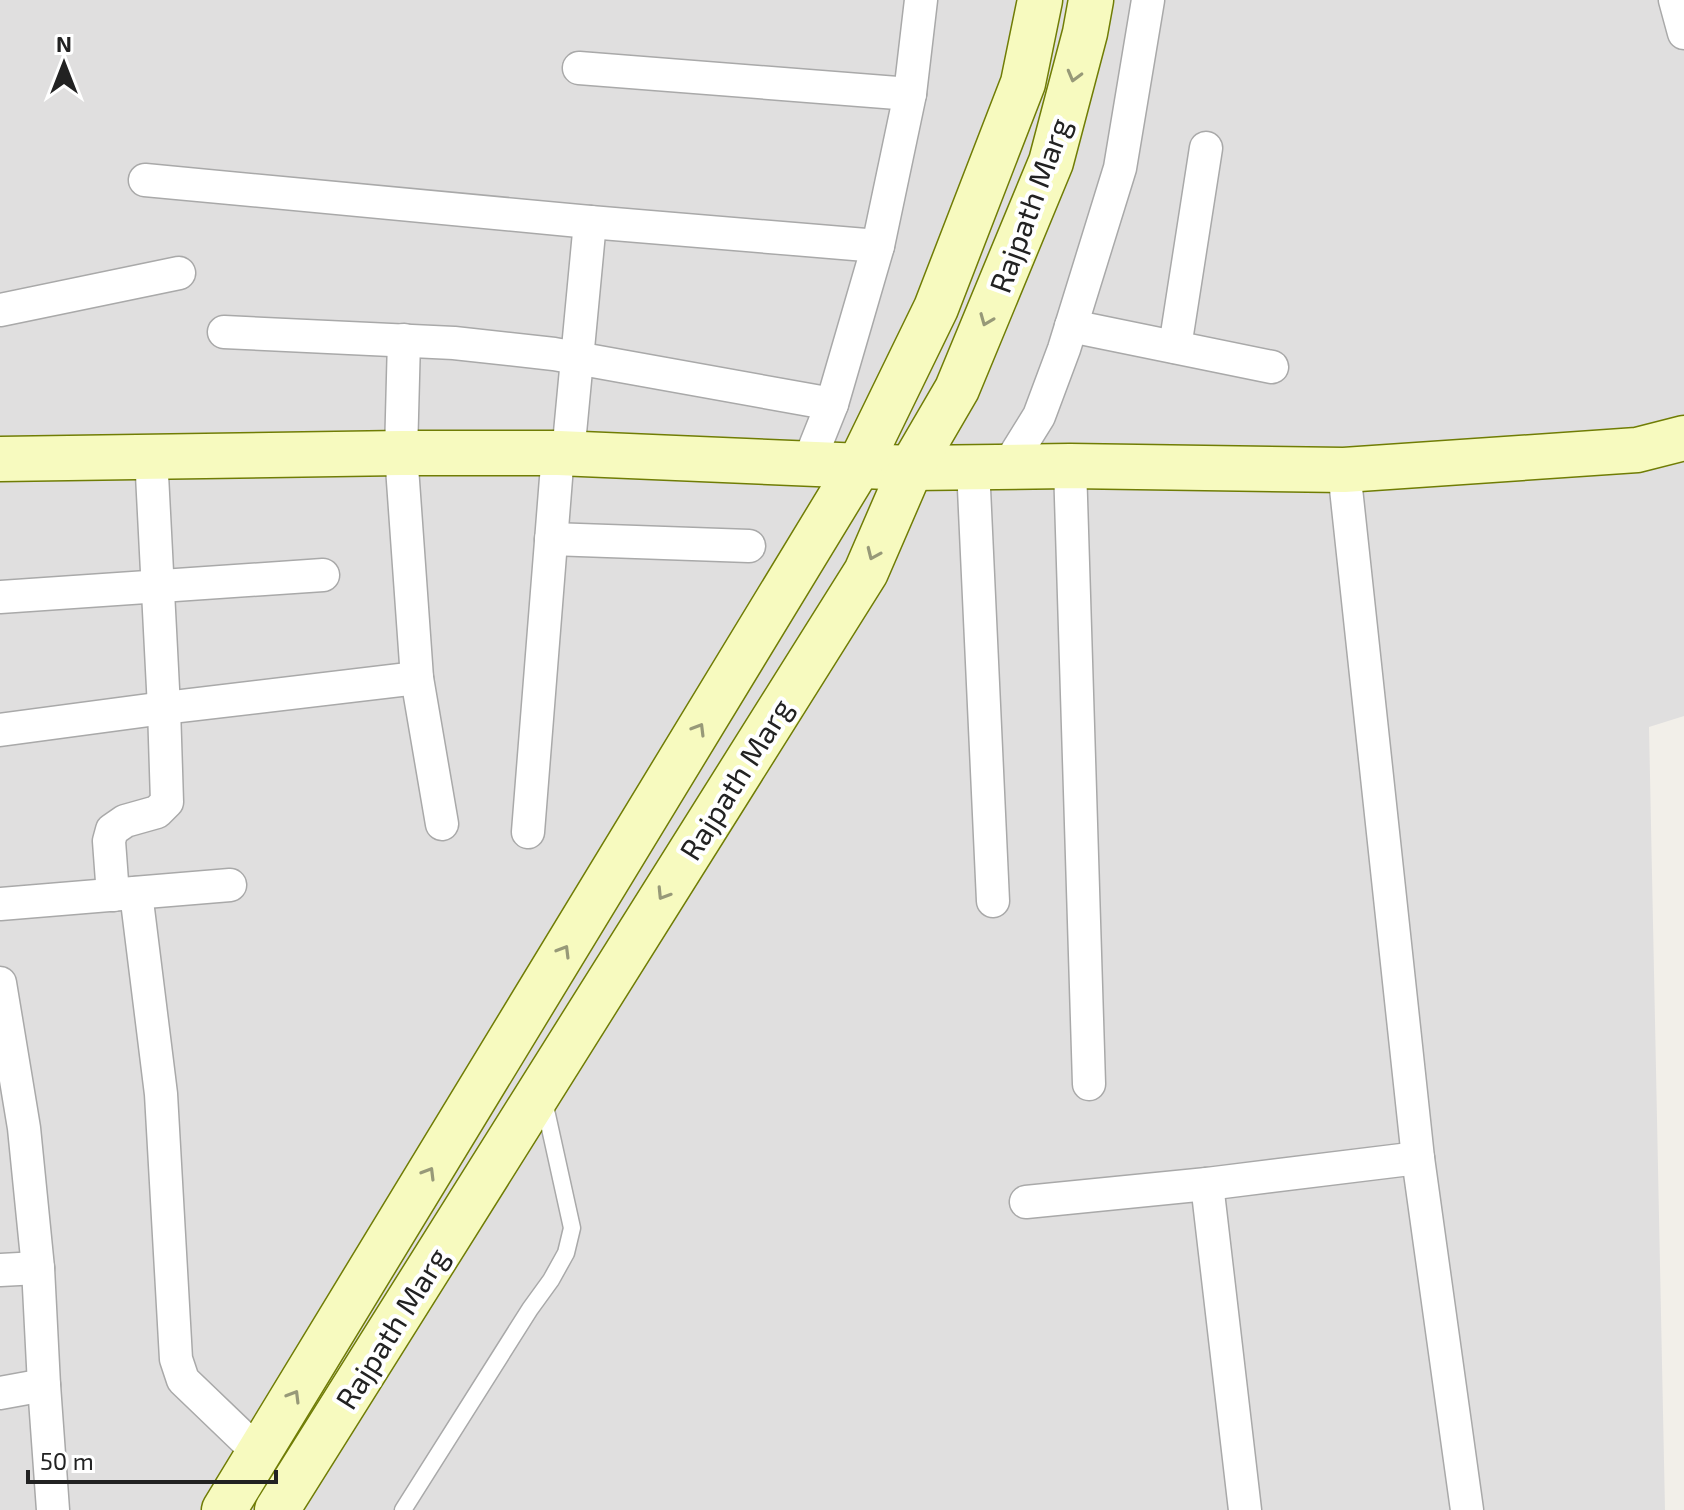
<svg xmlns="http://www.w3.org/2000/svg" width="1684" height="1510" font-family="'Exo 2',sans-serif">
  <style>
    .residential { fill: #e0dfdf }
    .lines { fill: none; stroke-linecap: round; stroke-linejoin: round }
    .lane-casing { stroke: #a9a9a9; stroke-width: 19 }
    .street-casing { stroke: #a9a9a9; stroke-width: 35 }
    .secondary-casing { stroke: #707d05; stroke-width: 47 }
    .lane { stroke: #fff; stroke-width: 16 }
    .street { stroke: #fff; stroke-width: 32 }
    .secondary { stroke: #f7fabf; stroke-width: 44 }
    .oneway { stroke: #979978 }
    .labels { text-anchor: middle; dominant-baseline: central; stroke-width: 8; stroke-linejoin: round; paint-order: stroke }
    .street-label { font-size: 30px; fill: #222; stroke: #fff }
  </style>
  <rect width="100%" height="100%" fill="#f2efe9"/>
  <!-- residential -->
  <polygon class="residential" points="0,0 1684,0 1684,716 1649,727 1665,1510 0,1510"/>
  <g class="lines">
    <defs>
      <polyline id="lane" points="403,1510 530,1309 551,1280 566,1253 572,1228 544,1101"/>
      <g id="street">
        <polyline points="1675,0 1684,33"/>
        <polyline points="579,68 910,94"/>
        <polyline points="145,180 590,222 878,246"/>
        <polyline points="0,310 179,273"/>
        <polyline points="1071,326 1272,367"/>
        <polyline points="224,332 454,343 554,354 832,404"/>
        <polyline points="404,340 401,453 417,678 442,824"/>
        <polyline points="1175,347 1206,148"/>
        <polyline points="568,454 590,222"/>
        <polyline points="808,464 832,404 878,246 910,94 921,0"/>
        <polyline points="1008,466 1039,416 1064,349 1120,168 1148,0"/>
        <polyline points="1070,466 1089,1084"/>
        <polyline points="973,467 993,901"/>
        <polyline points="1344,470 1418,1158 1467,1510"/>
        <polyline points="551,539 749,546"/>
        <polyline points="0,597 323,575"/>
        <polyline points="0,730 164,708 417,678"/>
        <polyline points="528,832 558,453"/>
        <polyline points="136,893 161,1094 176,1359 183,1380 259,1453"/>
        <polyline points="113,895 109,841 112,830 125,821 157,812 167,802 164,708 151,455"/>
        <polyline points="0,904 230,885"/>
        <polyline points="0,983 24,1128 38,1268 44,1385 53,1510"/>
        <polyline points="1207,1184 1245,1510"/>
        <polyline points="1026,1202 1207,1184 1418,1158"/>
        <polyline points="0,1270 38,1268"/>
        <polyline points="0,1393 44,1385"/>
      </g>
      <g id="secondary">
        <polyline points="0,459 401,453 558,453 911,468 1070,466 1344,470 1637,450 1684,438"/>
        <polyline points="224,1510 859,466 936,308 1023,83 1040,0"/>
        <polyline points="277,1510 866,572 911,468 957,389 1051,162 1085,33 1091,0"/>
      </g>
    </defs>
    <!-- lane casing -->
    <use href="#lane" class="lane-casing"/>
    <!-- street casing -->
    <use href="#street" class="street-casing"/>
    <!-- secondary casing -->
    <use href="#secondary" class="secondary-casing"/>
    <!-- lane -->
    <use href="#lane" class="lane"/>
    <!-- street -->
    <use href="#street" class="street"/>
    <!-- secondary -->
    <use href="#secondary" class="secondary"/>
  </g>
  <!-- one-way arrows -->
  <defs><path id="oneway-chevron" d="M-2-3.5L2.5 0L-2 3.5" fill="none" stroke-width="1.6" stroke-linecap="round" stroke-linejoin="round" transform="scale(2)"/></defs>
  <g class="oneway">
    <use href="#oneway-chevron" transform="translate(1074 76) rotate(105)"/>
    <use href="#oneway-chevron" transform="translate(986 320) rotate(112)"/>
    <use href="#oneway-chevron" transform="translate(873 554) rotate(114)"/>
    <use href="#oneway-chevron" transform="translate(699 729) rotate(-59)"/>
    <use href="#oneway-chevron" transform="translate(663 894) rotate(122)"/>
    <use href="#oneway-chevron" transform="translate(564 951) rotate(-59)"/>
    <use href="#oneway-chevron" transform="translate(429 1173) rotate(-59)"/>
    <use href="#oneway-chevron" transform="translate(294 1396) rotate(-59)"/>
  </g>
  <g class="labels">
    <!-- street labels -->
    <g class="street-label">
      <text transform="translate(1029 205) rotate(-70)">Rajpath Marg</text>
      <text transform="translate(735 779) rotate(-58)">Rajpath Marg</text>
      <text transform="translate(391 1328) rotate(-58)">Rajpath Marg</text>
    </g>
  </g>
  <!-- north arrow -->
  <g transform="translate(64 64)" stroke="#ffffff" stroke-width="6" paint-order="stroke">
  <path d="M0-6L14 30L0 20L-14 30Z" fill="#222222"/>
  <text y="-12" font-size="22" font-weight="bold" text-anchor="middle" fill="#222222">N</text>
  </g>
  <!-- scale -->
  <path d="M28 1470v12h248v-12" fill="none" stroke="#222222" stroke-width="4"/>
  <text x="40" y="1470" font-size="24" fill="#222222" stroke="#ffffff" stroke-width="6" paint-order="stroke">50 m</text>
</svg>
